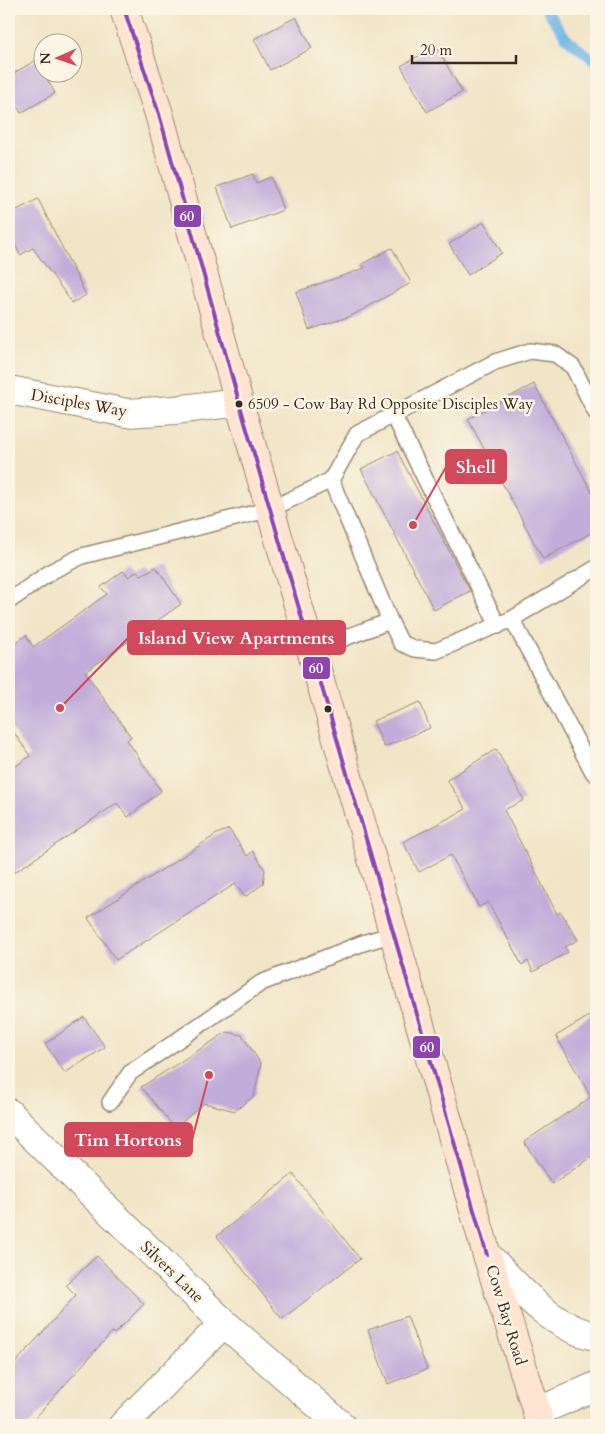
<svg xmlns="http://www.w3.org/2000/svg" width="605" height="1434" font-family="Cardo,serif">
  <style>
    .lines { fill: none; stroke-linecap: round; stroke-linejoin: round }
    .stream { stroke: #71b8e9; stroke-width: 10 }
    .building { fill: #c2adda }
    .service-casing { stroke: #968872; stroke-width: 18 }
    .minor-casing { stroke: #968872; stroke-width: 30 }
    .tertiary-casing { stroke: #968872; stroke-width: 30 }
    .secondary-casing { stroke: #968872; stroke-width: 30 }
    .service { stroke: #fff; stroke-width: 15 }
    .minor { stroke: #fff; stroke-width: 28 }
    .tertiary { stroke: #fff; stroke-width: 28 }
    .secondary { stroke: #fde4d1; stroke-width: 28 }
    .bus-1-casing { stroke: #fcf5e5; stroke-width: 8 }
    .bus-1 { stroke: #8e44ad; stroke-width: 4 }
    .bus-dot { fill: #3b2a1e; stroke: #fcf5e5; stroke-width: 2 }
    .labels { text-anchor: middle; dominant-baseline: central; stroke-width: 5; stroke-linejoin: round; paint-order: stroke }
    .bus-label { font-size: 15px; fill: #3b2a1e; stroke: #fcf5e5; text-anchor: start }
    .street-label { font-size: 16px; fill: #3b2a1e; stroke: #fcf5e5 }
    .leader { fill: none; stroke: #d1495b; stroke-width: 2 }
    .callout-dot { fill: #d1495b; stroke: #fcf5e5; stroke-width: 2 }
    .callout { fill: #d1495b; stroke: #d1495b; stroke-width: 2 }
    .callout-label { font-size: 18px; text-anchor: middle; font-weight: bold; fill: #fff }
    .line-badge { stroke: #fcf5e5; stroke-width: 2 }
    .badge-label { font-size: 14px; text-anchor: middle; font-weight: bold; fill: #fff }
  </style>
  <rect width="100%" height="100%" fill="#fcf5e5"/>
  <filter id="ink" filterUnits="userSpaceOnUse"><feTurbulence type="fractalNoise" baseFrequency=".02" numOctaves="2"/><feDisplacementMap in="SourceGraphic" scale="10" xChannelSelector="R" yChannelSelector="G"/><feConvolveMatrix kernelMatrix="1 2 1 2 8 2 1 2 1" color-interpolation-filters="sRGB"/></filter>
  <filter id="wash" filterUnits="userSpaceOnUse"><feTurbulence type="fractalNoise" baseFrequency=".0096" numOctaves="4" result="noise"/><feDisplacementMap in="SourceGraphic" scale="20" xChannelSelector="R" yChannelSelector="G"/><feGaussianBlur stdDeviation="1.12" result="paint"/><feColorMatrix in="noise" values="0 0 0 0 0 0 0 0 0 0 0 0 0 0 0 0 0 1.4 0 .05"/><feComposite in="paint" operator="in"/></filter>
  <g filter="url(#wash)">
    <rect width="100%" height="100%" fill="#f1e5c7"/>
    <g class="lines">
      <!-- stream -->
      <polyline class="stream" points="546,9 567,39 596,62"/>
    </g>
    <g id="blocks">
      <!-- building -->
      <g class="building">
        <polygon points="296,17 312,48 270,70 254,39"/>
        <polygon points="436,46 462,92 427,112 401,66"/>
        <polygon points="36,60 55,93 21,113 9,91 9,76"/>
        <polygon points="253,174 256,183 271,177 283,210 232,229 217,187"/>
        <polygon points="38,199 86,295 72,303 33,248 20,255 9,232 9,214"/>
        <polygon points="484,222 502,253 468,275 449,244"/>
        <polygon points="392,248 411,283 351,316 309,330 296,292 365,268 362,264"/>
        <polygon points="534,384 596,500 596,530 543,559 468,419"/>
        <polygon points="397,451 470,591 434,610 361,469"/>
        <polygon points="156,567 181,604 85,672 131,737 127,740 161,791 128,817 117,803 9,876 9,771 30,756 9,725 9,648 26,635 33,647 107,594 101,587 123,571 129,577 137,571 141,575"/>
        <polygon points="420,702 430,728 384,747 373,721"/>
        <polygon points="496,749 524,800 504,810 557,914 561,912 578,940 565,947 568,952 533,972 528,961 522,965 488,902 479,907 451,855 419,872 403,842 466,809 447,780"/>
        <polygon points="229,829 247,856 253,851 265,870 263,884 245,897 235,884 116,960 88,918 217,834"/>
        <polygon points="596,1012 596,1154 552,1184 524,1142 591,1097 556,1036"/>
        <polygon points="84,1017 105,1047 65,1073 45,1044"/>
        <polygon points="227,1032 242,1035 261,1064 254,1096 235,1111 204,1103 175,1128 141,1087"/>
        <polygon points="293,1174 360,1259 282,1319 217,1236"/>
        <polygon points="97,1256 144,1304 114,1334 112,1332 29,1425 9,1425 9,1370 76,1295 66,1285"/>
        <polygon points="407,1316 427,1369 388,1384 368,1330"/>
      </g>
    </g>
  </g>
  <g filter="url(#ink)">
    <use href="#blocks" fill-opacity="0" stroke="#968872" stroke-width="1"/>
    <g class="lines">
      <defs>
        <g id="service">
          <polyline points="393,414 498,626"/>
          <polyline points="331,480 390,621 401,643 415,649 436,651 512,619 596,568"/>
          <polyline points="9,601 52,571 82,556 271,509 331,480 357,434 495,362 530,351 555,354 573,367 596,413"/>
          <polyline points="512,619 593,772 596,775"/>
          <polyline points="312,650 390,621"/>
          <polyline points="110,1102 130,1073 261,983 363,943 394,934"/>
        </g>
        <g id="minor">
          <polyline points="9,390 127,413 175,410 239,402"/>
          <polyline points="9,1113 224,1323 341,1425"/>
          <polyline points="123,1425 224,1323"/>
        </g>
        <g id="tertiary">
          <path d="M 487,1255 C 517,1286 552,1329 596,1336"/>
          <polyline points="537,1412 596,1386"/>
        </g>
        <polyline id="secondary" points="124,9 159,114 239,402 487,1255 537,1412 539,1425"/>
      </defs>
      <!-- service casing -->
      <use href="#service" class="service-casing"/>
      <!-- minor casing -->
      <use href="#minor" class="minor-casing"/>
      <!-- tertiary casing -->
      <use href="#tertiary" class="tertiary-casing"/>
      <!-- secondary casing -->
      <use href="#secondary" class="secondary-casing"/>
      <!-- service -->
      <use href="#service" class="service"/>
      <!-- minor -->
      <use href="#minor" class="minor"/>
      <!-- tertiary -->
      <use href="#tertiary" class="tertiary"/>
      <!-- secondary -->
      <use href="#secondary" class="secondary"/>
      <defs>
        <polyline id="bus-1" points="124,9 159,114 239,402 487,1255"/>
      </defs>
      <!-- bus-1 casing -->
      <use href="#bus-1" class="bus-1-casing"/>
      <!-- bus-1 -->
      <use href="#bus-1" class="bus-1"/>
    </g>
  </g>
  <!-- markers -->
  <g class="bus-dot">
    <circle cx="239" cy="404" r="4.5"/>
    <circle cx="328" cy="709" r="4.5"/>
  </g>
  <g class="labels">
    <!-- bus labels -->
    <g class="bus-label">
      <text x="248" y="404">6509 - Cow Bay Rd Opposite Disciples Way</text>
    </g>
    <!-- street labels -->
    <g class="street-label">
      <text transform="translate(79 403) rotate(10)">Disciples Way</text>
      <text transform="translate(172 1272) rotate(44)">Silvers Lane</text>
      <text transform="translate(506 1315) rotate(73)">Cow Bay Road</text>
    </g>
  </g>
  <!-- callouts -->
  <path class="leader" d="M413 525L446 467M60 708L128 638M209 1075L192 1140"/>
  <g class="callout-dot">
    <circle cx="413" cy="525" r="5"/>
    <circle cx="60" cy="708" r="5"/>
    <circle cx="209" cy="1075" r="5"/>
  </g>
  <g class="callout">
    <rect x="446" y="450" width="60" height="33" rx="5"/>
    <rect x="128" y="621" width="217" height="33" rx="5"/>
    <rect x="65" y="1123" width="127" height="33" rx="5"/>
  </g>
  <g class="callout-label">
    <text x="476" y="473">Shell</text>
    <text x="236" y="644">Island View Apartments</text>
    <text x="128" y="1146">Tim Hortons</text>
  </g>
  <g class="line-badge">
    <rect x="173" y="204" width="29" height="24" rx="5" fill="#8e44ad"/>
    <rect x="302" y="656" width="29" height="24" rx="5" fill="#8e44ad"/>
    <rect x="412" y="1035" width="29" height="24" rx="5" fill="#8e44ad"/>
  </g>
  <g class="badge-label">
    <text x="187" y="221">60</text>
    <text x="316" y="673">60</text>
    <text x="427" y="1052">60</text>
  </g>
  <!-- margin -->
  <rect width="605" height="1434" fill="none" stroke="#fcf5e5" stroke-width="30"/>
  <!-- north arrow -->
  <g transform="translate(58 58) rotate(268)"><circle r="24" fill="#fcf5e5" stroke="#afa495"/>
  <path d="M0-4L9 19L0 12L-9 19Z" fill="#d1495b"/>
  <text y="-8" font-size="14" font-weight="bold" text-anchor="middle" fill="#3b2a1e">N</text>
  </g>
  <!-- scale -->
  <path d="M412 55v8h104v-8" fill="none" stroke="#3b2a1e" stroke-width="2.5"/>
  <text x="420" y="55" font-size="15" fill="#3b2a1e" stroke="#fcf5e5" stroke-width="4" paint-order="stroke">20 m</text>
</svg>
